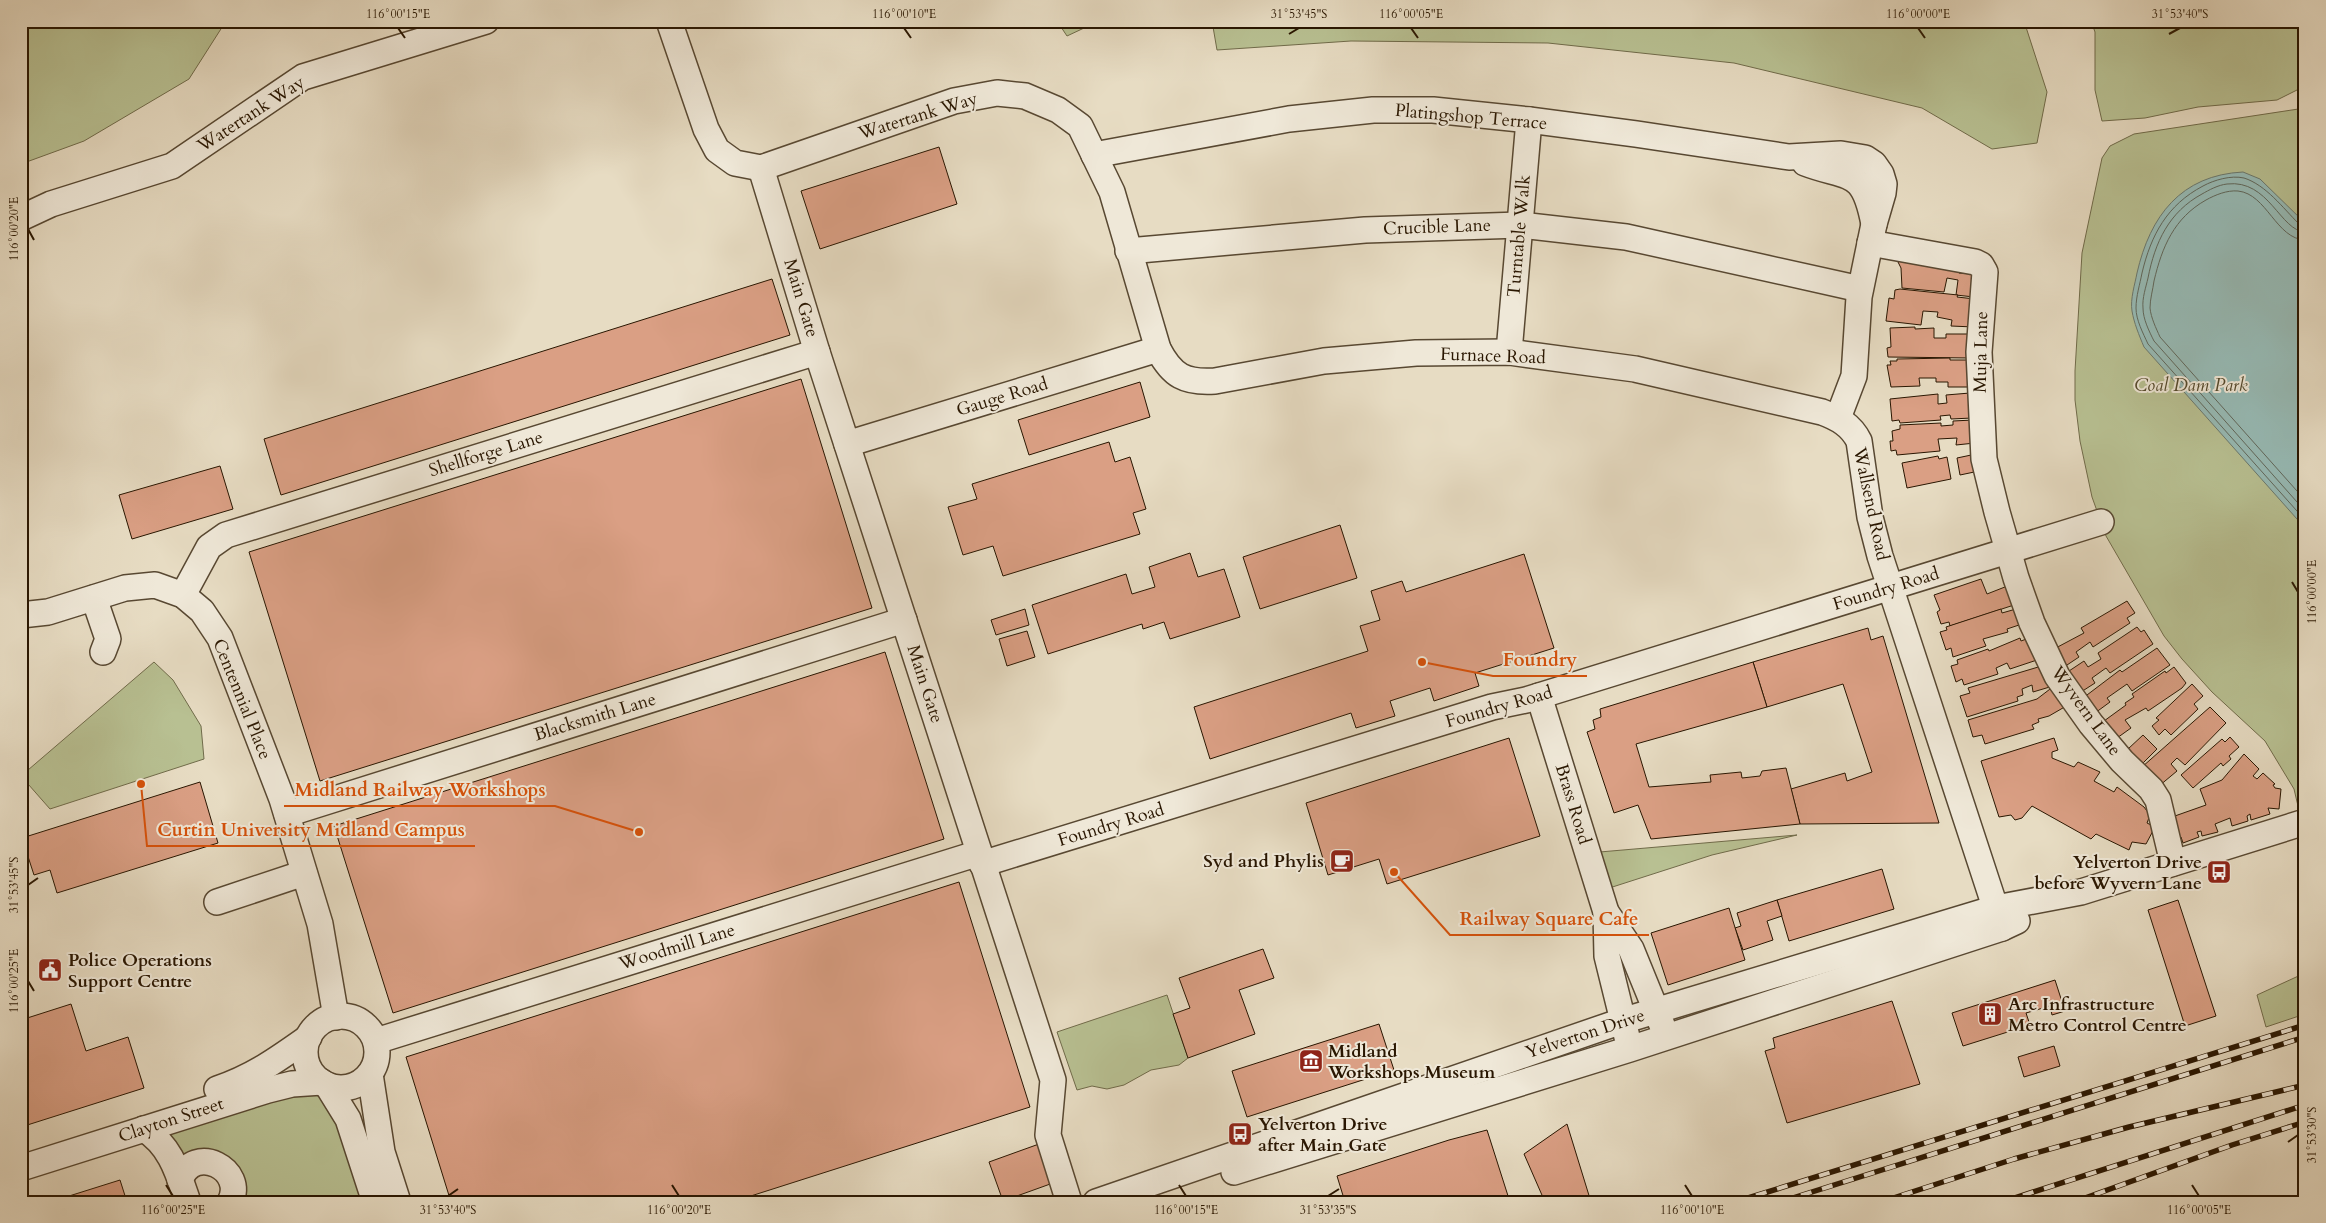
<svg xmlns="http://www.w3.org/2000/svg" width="2326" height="1223" font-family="Cardo,serif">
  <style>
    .green { fill: #b8c092; stroke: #706b4a }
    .water { fill: #97bbb6; stroke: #6b796e }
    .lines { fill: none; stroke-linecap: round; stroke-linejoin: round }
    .shore { stroke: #60685c; stroke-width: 1 }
    .building { fill: #da9f84; stroke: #291601 }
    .minor-casing { stroke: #584832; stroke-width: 28 }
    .minor { stroke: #efe8d8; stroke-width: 25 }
    .rail-casing { stroke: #291601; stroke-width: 5.5 }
    .rail { stroke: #efe8d8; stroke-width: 4; stroke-dasharray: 11; stroke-linecap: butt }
    .ticks { fill: none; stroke: #291601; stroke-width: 2 }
    .labels { text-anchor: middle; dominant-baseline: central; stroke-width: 4; stroke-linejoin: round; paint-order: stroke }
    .street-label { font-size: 18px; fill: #291601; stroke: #efe8d8 }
    .park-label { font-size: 18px; font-style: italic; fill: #54492c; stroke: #efe8d8 }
    .poi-label { font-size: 18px; font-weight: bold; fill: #291601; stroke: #efe8d8; text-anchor: start }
    .leader { fill: none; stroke: #d5520b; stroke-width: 2 }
    .callout-dot { fill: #d5520b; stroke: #efe8d8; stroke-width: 2 }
    .callout-label { font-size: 19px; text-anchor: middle; font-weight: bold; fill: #d5520b; stroke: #efe8d8; stroke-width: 4; stroke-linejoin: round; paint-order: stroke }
    .neatline { fill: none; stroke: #291601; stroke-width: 2 }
    .ticks-label { font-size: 12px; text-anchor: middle; fill: #291601 }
  </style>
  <rect width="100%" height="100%" fill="#e7dcc3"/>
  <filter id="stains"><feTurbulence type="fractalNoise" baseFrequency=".004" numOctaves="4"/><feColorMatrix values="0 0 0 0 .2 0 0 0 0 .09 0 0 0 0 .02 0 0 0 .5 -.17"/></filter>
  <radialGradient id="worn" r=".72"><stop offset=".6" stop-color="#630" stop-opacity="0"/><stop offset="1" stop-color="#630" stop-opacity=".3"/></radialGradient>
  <!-- green -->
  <g class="green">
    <polygon points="21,21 226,21 189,79 84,141 21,164"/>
    <polygon points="1057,21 1099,21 1067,36"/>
    <polygon points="1212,21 2024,21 2047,92 2037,143 1992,149 1922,108 1734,63 1548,43 1351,41 1217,50"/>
    <polygon points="2091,21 2305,21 2305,86 2277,100 2198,107 2145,118 2102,121 2095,90 2095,32"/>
    <polygon points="2305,108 2305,822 2302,823 2294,789 2265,741 2212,692 2182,659 2164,636 2106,536 2092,497 2080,441 2075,400 2075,371 2082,253 2102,158 2110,146 2134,134"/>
    <polygon points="154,662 173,680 201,726 204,759 50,809 21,776"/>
    <polygon points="1797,835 1712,855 1600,891 1588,853"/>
    <polygon points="2305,973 2305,1014 2266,1027 2257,995"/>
    <polygon points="1167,995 1188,1058 1179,1065 1151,1070 1124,1085 1107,1089 1092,1086 1077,1090 1057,1032"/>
    <polygon points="322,1082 375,1202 230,1202 233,1188 190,1165 155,1135"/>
  </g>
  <!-- water -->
  <path class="water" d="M 2243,172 L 2260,179 L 2305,223 L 2305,528 L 2144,347 C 2139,335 2134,323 2132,311 C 2130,299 2135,284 2137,273 C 2150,216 2181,175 2243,172 Z"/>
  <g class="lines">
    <!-- shore -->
    <g class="shore">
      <path d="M 2305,226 L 2299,224 C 2283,208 2266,185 2244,178 C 2231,175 2214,180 2203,186 C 2167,205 2151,235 2142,273 C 2140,284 2136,296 2136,308 C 2136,320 2143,333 2148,344 L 2305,520"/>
      <path d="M 2305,232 C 2280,231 2269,179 2227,184 C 2218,185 2209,190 2202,194 C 2169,212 2155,242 2148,278 C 2146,287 2142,298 2143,308 C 2143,319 2149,331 2154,341 L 2305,511"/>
      <path d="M 2305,240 C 2276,239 2267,194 2238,191 C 2227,190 2215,195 2206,200 C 2174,218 2162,247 2154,281 C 2153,289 2150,299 2150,308 C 2151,318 2156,328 2160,337 L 2305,500"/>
    </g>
  </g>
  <!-- building -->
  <g class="building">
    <polygon points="939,147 957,204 820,249 801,191"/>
    <polygon points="1911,253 1960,266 1959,273 1975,274 1974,297 1956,295 1958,280 1947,278 1944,292 1902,288 1901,268 1898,262"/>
    <polygon points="772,279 790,335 281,495 264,439"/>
    <polygon points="1900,289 1958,295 1957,297 1975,299 1974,327 1951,326 1952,320 1937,317 1938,312 1923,311 1921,325 1886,321 1889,298 1894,299 1895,290"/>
    <polygon points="1915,327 1915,329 1934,328 1934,338 1946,338 1946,334 1970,334 1970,358 1888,357 1887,348 1891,347 1890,328"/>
    <polygon points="1950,358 1950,360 1973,360 1973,387 1948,387 1948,382 1936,382 1936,378 1919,378 1920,386 1891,387 1887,365 1891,365 1890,361 1897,361 1897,359"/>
    <polygon points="801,379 872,608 320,781 249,552"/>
    <polygon points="1140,382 1150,417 1029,455 1018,420"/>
    <polygon points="1970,393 1972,418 1951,419 1950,415 1940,416 1941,420 1900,423 1899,420 1892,421 1890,399 1938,394 1938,404 1947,403 1946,395"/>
    <polygon points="1973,420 1975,443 1956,445 1957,438 1938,439 1940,451 1897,455 1896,450 1891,451 1890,441 1893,441 1892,431 1900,429 1900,425 1941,423 1941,426 1953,425 1953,421"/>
    <polygon points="1109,442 1115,462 1130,457 1146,509 1133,513 1140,534 1003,576 993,546 963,555 948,507 977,499 972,484"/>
    <polygon points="1976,454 1979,471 1960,475 1957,458"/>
    <polygon points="1938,456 1939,459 1947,457 1951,479 1907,488 1902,463"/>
    <polygon points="220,466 233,509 132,539 119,495"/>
    <polygon points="1340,525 1357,578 1260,609 1243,557"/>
    <polygon points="1190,553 1198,577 1224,569 1240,617 1170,639 1164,622 1143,629 1142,624 1048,654 1032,605 1126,574 1132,594 1155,587 1149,567"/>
    <polygon points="1524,554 1554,648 1475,673 1479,686 1434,701 1430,688 1390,701 1395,716 1356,728 1351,713 1210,759 1194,707 1368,651 1360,626 1380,620 1371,591 1402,581 1406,592"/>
    <polygon points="1981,579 1987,594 2010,585 2017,604 1950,626 1949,622 1941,624 1937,612 1940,610 1934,595"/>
    <polygon points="2127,601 2135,613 2127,618 2130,623 2093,647 2090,642 2076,652 2079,657 2064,667 2052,650 2084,633 2081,628"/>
    <polygon points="1025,609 1029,625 996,635 991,620"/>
    <polygon points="2001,609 2002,613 2016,609 2022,624 2007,629 2008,632 1983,639 1986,646 1953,657 1951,648 1946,650 1940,632 1947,630 1946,627"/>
    <polygon points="2137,627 2141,632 2144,630 2153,644 2110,673 2106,668 2092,678 2095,683 2081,692 2071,677 2072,676 2069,671 2084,661 2088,667 2101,659 2098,653"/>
    <polygon points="1868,628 1871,640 1883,636 1939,823 1800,824 1791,789 1845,773 1847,781 1872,772 1843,684 1767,707 1753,662"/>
    <polygon points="1027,631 1035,657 1007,666 999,639"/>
    <polygon points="2020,638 2021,641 2029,638 2037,660 2010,669 2007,663 1996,668 1998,674 1964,685 1962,679 1956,682 1951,666 1958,664 1957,660 1988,649 1989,651"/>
    <polygon points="2157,648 2170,665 2132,691 2127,684 2107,698 2110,702 2095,713 2083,698 2120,670 2122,672"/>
    <polygon points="885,652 944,839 393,1013 334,826"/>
    <polygon points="1753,662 1767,707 1636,744 1649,787 1711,782 1710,775 1741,772 1742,778 1760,776 1762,771 1786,768 1800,824 1651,839 1638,805 1614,813 1587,732 1595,729 1593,720 1601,717 1600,709"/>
    <polygon points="2045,665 2053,686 2033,692 2032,685 2022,689 2023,695 2017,697 2018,701 1967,717 1960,696 1970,693 1968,688"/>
    <polygon points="2174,667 2186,683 2182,688 2148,711 2146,708 2125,720 2131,728 2117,738 2104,721 2126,705 2125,703 2134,697 2132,694 2165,671 2166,673"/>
    <polygon points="2192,684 2203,696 2194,704 2198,709 2171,735 2165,729 2159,735 2152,726 2159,720 2156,718"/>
    <polygon points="2054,686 2068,705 2049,716 2038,719 2039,722 2032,725 2034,729 1985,744 1982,735 1973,737 1968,720 2037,699"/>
    <polygon points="2210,707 2226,723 2185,765 2177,758 2171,764 2177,771 2159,786 2142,767"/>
    <polygon points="2143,735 2157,749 2142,764 2128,749"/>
    <polygon points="2230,737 2239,747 2229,756 2231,759 2223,766 2221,763 2193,788 2181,775 2222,739 2225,742"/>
    <polygon points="1509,738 1540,836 1387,884 1379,859 1328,875 1306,803"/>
    <polygon points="2054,738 2058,750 2052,752 2052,758 2074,767 2078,762 2100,772 2094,781 2114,792 2117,787 2144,807 2150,815 2147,823 2155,827 2146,844 2132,842 2129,850 2096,834 2091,839 2032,806 2022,818 2015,820 2011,815 1999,817 1981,761"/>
    <polygon points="2244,754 2259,769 2253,776 2257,779 2263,773 2275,784 2273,785 2275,788 2281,789 2279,809 2268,808 2270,814 2251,820 2250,814 2247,816 2248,821 2232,826 2230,818 2215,824 2218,832 2202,836 2201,831 2197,832 2199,837 2183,843 2181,837 2178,838 2172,817 2206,805 2200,789 2222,780"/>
    <polygon points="200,782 218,843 57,893 50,870 34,875 22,838"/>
    <polygon points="1882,869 1894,909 1789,941 1777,900"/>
    <polygon points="959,882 1030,1107 732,1202 451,1202 406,1057"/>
    <polygon points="1777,900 1782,916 1767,921 1773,940 1743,950 1735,928 1741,926 1737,913"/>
    <polygon points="2178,900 2216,1016 2185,1026 2148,910"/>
    <polygon points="1729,908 1745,960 1668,985 1651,933"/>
    <polygon points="1263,949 1274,978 1239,990 1255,1034 1188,1058 1173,1014 1190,1008 1179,978"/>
    <polygon points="2055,980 2065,1011 2052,1015 2050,1006 2026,1013 2030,1025 1963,1046 1952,1013"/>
    <polygon points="1892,1001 1920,1084 1787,1123 1765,1051 1775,1048 1773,1038"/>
    <polygon points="71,1004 86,1051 128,1037 144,1088 21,1127 21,1020"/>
    <polygon points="1379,1024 1394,1070 1247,1117 1232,1071"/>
    <polygon points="2054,1046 2060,1066 2024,1077 2018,1057"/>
    <polygon points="1567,1124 1591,1202 1545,1202 1524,1154"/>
    <polygon points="1487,1130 1509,1199 1500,1202 1345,1202 1337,1176 1449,1140"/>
    <polygon points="1039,1144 1053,1183 1003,1201 989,1162"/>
    <polygon points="120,1180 127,1202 50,1202"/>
  </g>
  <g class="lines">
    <defs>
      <g id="minor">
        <path d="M 669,21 L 706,129 L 717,150 L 735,163 L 761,168 L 954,101 L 997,93 L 1025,96 L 1058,110 L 1080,126 L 1112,192 L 1158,349 C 1172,376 1185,383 1215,381 L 1324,361 L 1416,353 L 1509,352 L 1635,369 L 1822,412 C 1838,418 1851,425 1859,441 L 1870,517 L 1880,556 L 2002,928"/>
        <polyline points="1094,155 1289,119 1373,110 1433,110 1529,120 1636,134 1789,157 1841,154 1865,158 1874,164 1881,174 1884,184 1883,193 1874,224 1859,297 1854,376 1838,418"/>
        <path d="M 1805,163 C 1850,180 1863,167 1874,224"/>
        <polyline points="761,168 817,352 1053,1080 1048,1135 1069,1202"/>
        <polyline points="21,218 51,204 172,166 303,77 486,21"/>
        <polyline points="1870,243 1975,262 1981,265 1985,272 1979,352 1984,459 1997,512 2016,578 2032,623 2057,676 2091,724 2122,761 2151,789 2158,800 2173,863"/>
        <polyline points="1128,251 1365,230 1520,225 1626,237 1860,289"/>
        <polyline points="1509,352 1529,120"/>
        <polyline points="847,444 1158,349"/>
        <polyline points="183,595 209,547 226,535 817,352"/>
        <polyline points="94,598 108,639 103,652"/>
        <polyline points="21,615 48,612 125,588 155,585 183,595 202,611 220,638 282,799 320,924 336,1017"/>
        <polyline points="1539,696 1606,912 1631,949 1662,1025"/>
        <polyline points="287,814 904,620"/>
        <polyline points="982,864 1492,707 1526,700 2101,522"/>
        <polyline points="217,902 304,873"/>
        <polyline points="1606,912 1607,956 1627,1037"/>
        <circle cx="341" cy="1052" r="36"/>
        <polyline points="376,1041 979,853"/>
        <polyline points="370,1074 382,1152 398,1202"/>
        <polyline points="327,1085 348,1119 375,1202"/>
        <path d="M 217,1089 C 253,1077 278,1059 309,1037"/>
        <path d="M 144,1129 C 171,1146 178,1173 188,1202"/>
        <polyline points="21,1168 268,1090 292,1084 322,1082"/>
        <polyline points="1234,1172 1630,1049 2002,928 2017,921"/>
        <path d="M 180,1180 C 194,1142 247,1170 230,1202"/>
        <polyline points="1096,1202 1622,1021 1996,908 2081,892 2305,822"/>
      </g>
    </defs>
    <!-- minor casing -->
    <use href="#minor" class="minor-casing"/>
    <!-- minor -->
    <use href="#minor" class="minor"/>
    <defs>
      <g id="rail">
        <polyline points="1735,1202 2305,1025"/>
        <polyline points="1780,1202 2305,1037"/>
        <polyline points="1881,1202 2014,1159 2129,1127 2305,1085"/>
        <polyline points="2002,1202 2305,1105"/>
        <polyline points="2074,1202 2232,1145 2305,1122"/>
      </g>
    </defs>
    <!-- rail casing -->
    <use href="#rail" class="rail-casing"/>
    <!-- rail -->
    <use href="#rail" class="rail"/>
  </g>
  <!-- ticks -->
  <path class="ticks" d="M 398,28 L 405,38M 904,28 L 911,38M 1411,28 L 1418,38M 1918,28 L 1925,38M 1289,34 L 1299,28M 2169,34 L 2180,28M 28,229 L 34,240M 2292,582 L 2298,592M 28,885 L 38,878M 28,981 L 34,991M 2288,1142 L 2298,1135M 166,1185 L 173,1196M 672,1185 L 679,1196M 1179,1185 L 1186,1196M 1685,1185 L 1692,1196M 2192,1185 L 2199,1196M 448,1196 L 458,1189M 1328,1196 L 1339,1189"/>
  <!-- icons -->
  <defs>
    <symbol id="cafe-square" viewBox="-11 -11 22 22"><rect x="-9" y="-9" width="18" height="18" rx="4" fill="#8f2418" stroke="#efe8d8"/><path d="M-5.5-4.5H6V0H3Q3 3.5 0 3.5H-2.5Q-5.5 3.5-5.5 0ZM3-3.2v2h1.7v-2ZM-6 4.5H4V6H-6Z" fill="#fff"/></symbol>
    <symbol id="bus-square" viewBox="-11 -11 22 22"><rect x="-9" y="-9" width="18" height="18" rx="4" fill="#8f2418" stroke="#efe8d8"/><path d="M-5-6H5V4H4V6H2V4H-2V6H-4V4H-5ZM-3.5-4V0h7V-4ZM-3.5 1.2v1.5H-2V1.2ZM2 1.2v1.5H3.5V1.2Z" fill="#fff"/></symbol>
    <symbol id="civic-square" viewBox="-11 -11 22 22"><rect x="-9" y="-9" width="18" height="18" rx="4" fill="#8f2418" stroke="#efe8d8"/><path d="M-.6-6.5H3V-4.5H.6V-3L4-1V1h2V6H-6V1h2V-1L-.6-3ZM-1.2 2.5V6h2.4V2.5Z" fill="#fff"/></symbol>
    <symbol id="building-square" viewBox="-11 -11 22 22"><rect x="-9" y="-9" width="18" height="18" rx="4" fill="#8f2418" stroke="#efe8d8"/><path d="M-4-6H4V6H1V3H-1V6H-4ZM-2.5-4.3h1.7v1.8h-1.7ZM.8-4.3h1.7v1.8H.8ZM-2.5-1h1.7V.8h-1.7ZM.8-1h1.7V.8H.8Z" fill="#fff"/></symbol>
    <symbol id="museum-square" viewBox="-11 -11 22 22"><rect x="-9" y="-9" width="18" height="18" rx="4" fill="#8f2418" stroke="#efe8d8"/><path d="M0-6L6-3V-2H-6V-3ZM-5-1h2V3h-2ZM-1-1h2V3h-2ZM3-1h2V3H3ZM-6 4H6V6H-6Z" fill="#fff"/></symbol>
  </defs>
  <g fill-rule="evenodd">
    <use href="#cafe-square" x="1328" y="847" width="28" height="28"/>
    <use href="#bus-square" x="2205" y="858" width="28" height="28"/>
    <use href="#civic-square" x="36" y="956" width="28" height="28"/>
    <use href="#building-square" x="1976" y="1000" width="28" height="28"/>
    <use href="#museum-square" x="1297" y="1047" width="28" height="28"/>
    <use href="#bus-square" x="1226" y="1120" width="28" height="28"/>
  </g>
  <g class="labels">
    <!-- street labels -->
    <g class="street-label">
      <text transform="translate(251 114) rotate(-33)">Watertank Way</text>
      <text transform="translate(918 116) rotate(-17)">Watertank Way</text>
      <text transform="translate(1471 117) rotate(5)">Platingshop Terrace</text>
      <text transform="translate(1437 227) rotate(-2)">Crucible Lane</text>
      <text transform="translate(1519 236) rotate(-85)">Turntable Walk</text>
      <text transform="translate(801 298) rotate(73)">Main Gate</text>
      <text transform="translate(1981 352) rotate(-89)">Muja Lane</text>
      <text transform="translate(1493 356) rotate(2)">Furnace Road</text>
      <text transform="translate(1002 397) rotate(-17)">Gauge Road</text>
      <text transform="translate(486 454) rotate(-17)">Shellforge Lane</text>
      <text transform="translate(1871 504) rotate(78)">Wallsend Road</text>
      <text transform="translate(1886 589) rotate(-17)">Foundry Road</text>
      <text transform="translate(925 684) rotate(72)">Main Gate</text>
      <text transform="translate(242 699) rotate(68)">Centennial Place</text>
      <text transform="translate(1499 707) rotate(-16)">Foundry Road</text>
      <text transform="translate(2086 711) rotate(54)">Wyvern Lane</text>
      <text transform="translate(595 717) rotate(-17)">Blacksmith Lane</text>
      <text transform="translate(1573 804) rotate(73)">Brass Road</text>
      <text transform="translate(1111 825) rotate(-17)">Foundry Road</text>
      <text transform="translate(677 947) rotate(-17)">Woodmill Lane</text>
      <text transform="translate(1585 1034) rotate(-18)">Yelverton Drive</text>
      <text transform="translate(171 1120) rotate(-18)">Clayton Street</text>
    </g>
    <!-- park labels -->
    <g class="park-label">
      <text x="2191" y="385">Coal Dam Park</text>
    </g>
    <!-- poi labels -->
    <g class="poi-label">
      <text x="1324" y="861" text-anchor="end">Syd and Phylis</text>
      <text x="2202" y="862" text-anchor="end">Yelverton Drive<tspan x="2202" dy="21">before Wyvern Lane</tspan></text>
      <text x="68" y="960">Police Operations<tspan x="68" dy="21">Support Centre</tspan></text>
      <text x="2008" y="1004">Arc Infrastructure<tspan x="2008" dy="21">Metro Control Centre</tspan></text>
      <text x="1328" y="1051">Midland<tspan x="1328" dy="21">Workshops Museum</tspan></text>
      <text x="1258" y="1124">Yelverton Drive<tspan x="1258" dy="21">after Main Gate</tspan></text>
    </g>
  </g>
  <!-- callouts -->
  <path class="leader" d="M1422 662L1493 676H1587M639 832L555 806H284M141 784L147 846H475M1394 872L1450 935H1649"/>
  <g class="callout-dot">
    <circle cx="1422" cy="662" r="5"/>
    <circle cx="639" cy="832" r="5"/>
    <circle cx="141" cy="784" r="5"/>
    <circle cx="1394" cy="872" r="5"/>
  </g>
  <g class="callout-label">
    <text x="1540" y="666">Foundry</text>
    <text x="420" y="796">Midland Railway Workshops</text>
    <text x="311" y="836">Curtin University Midland Campus</text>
    <text x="1549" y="925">Railway Square Cafe</text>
  </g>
  <!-- margin -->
  <rect width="2326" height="1223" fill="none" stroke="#e7dcc3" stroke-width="55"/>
  <rect x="28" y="28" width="2270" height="1168" class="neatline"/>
  <g class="ticks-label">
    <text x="398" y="18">116°00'15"E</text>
    <text x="904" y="18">116°00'10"E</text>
    <text x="1299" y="18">31°53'45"S</text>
    <text x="1411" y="18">116°00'05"E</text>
    <text x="1918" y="18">116°00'00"E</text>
    <text x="2180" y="18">31°53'40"S</text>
    <text transform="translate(14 229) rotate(-90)" y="4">116°00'20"E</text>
    <text transform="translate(2312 592) rotate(-90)" y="4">116°00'00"E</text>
    <text transform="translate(14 885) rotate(-90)" y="4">31°53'45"S</text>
    <text transform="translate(14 981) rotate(-90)" y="4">116°00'25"E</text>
    <text transform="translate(2312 1135) rotate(-90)" y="4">31°53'30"S</text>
    <text x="173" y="1214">116°00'25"E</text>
    <text x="448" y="1214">31°53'40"S</text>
    <text x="679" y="1214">116°00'20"E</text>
    <text x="1186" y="1214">116°00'15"E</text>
    <text x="1328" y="1214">31°53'35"S</text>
    <text x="1692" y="1214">116°00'10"E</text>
    <text x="2199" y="1214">116°00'05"E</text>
  </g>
  <rect width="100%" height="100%" filter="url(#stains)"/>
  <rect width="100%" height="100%" fill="url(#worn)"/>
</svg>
